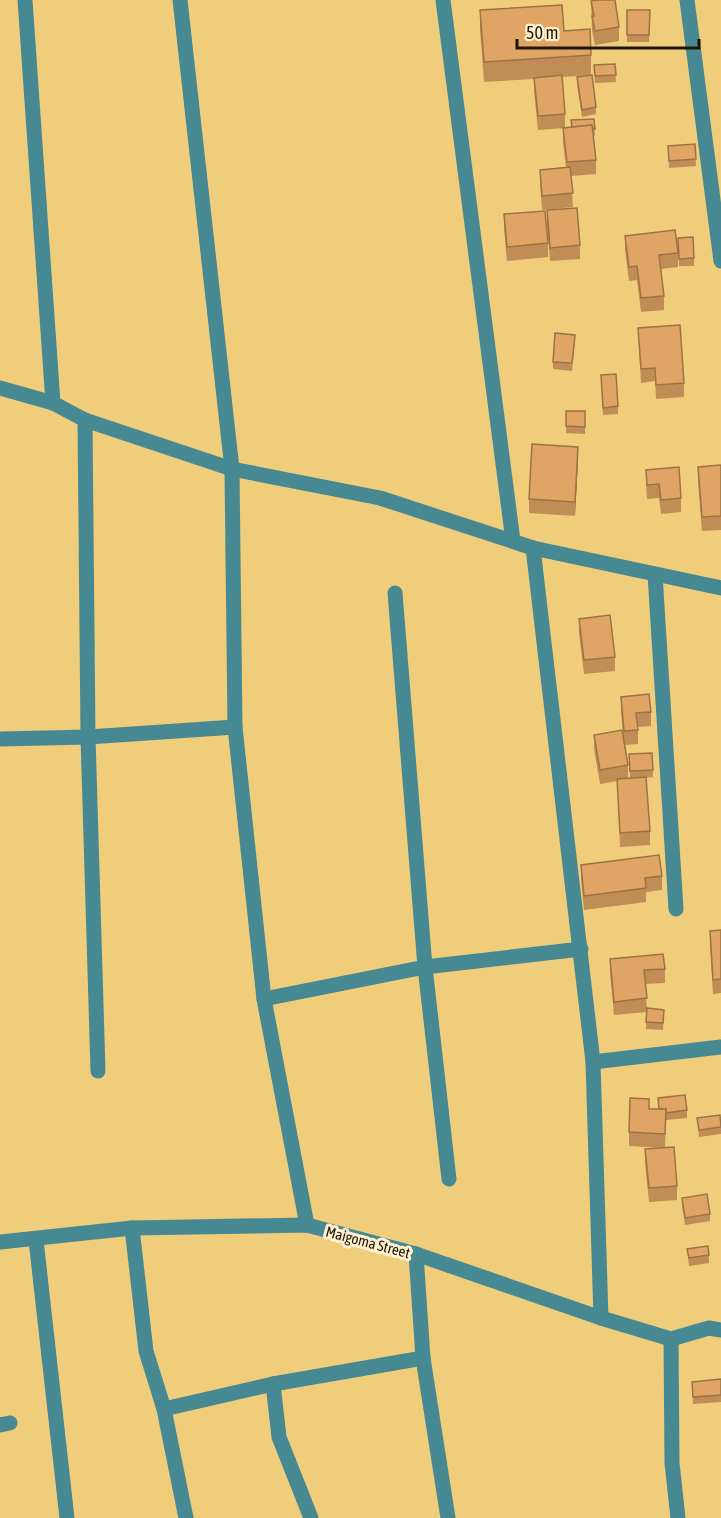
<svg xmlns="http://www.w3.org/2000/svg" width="721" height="1518" font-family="'Asap Condensed',sans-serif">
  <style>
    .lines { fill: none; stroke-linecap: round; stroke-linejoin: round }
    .minor { stroke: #478992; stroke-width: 15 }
    .wall { fill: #c18d56 }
    .shaded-wall { fill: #9d7346 }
    .building { fill: #e0a464; stroke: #9d7346; stroke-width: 1.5 }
    .labels { text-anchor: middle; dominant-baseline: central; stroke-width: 6; stroke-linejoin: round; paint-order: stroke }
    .street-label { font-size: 15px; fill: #201600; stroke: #fef0d1 }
  </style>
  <rect width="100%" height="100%" fill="#efcd7b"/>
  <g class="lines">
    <!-- minor -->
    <g class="minor">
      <polyline points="25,0 53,403"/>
      <polyline points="180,0 232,469 235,727 264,999 307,1225"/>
      <polyline points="443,0 513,541"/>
      <polyline points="687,0 721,261"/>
      <polyline points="0,388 53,403 85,420 232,469 380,498 533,548 721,588"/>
      <polyline points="85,420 88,737 98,1071"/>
      <polyline points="533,548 593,1062 601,1318"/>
      <polyline points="655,574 676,909"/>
      <polyline points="395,593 425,967 449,1179"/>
      <polyline points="0,739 88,737 235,727"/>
      <polyline points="264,999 425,967 581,949"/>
      <polyline points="593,1062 721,1047"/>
      <polyline points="132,1228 146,1351 164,1409 186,1518"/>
      <polyline points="36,1240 67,1518"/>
      <polyline points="0,1242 132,1228 307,1225 416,1254 601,1318 671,1339 709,1328 721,1330"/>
      <polyline points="416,1254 423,1358 448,1518"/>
      <polyline points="671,1339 672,1463 678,1518"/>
      <polyline points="273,1384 279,1437 311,1518"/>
      <polyline points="164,1409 273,1384 423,1358"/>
      <polyline points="0,1425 10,1423"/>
    </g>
  </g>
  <!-- wall -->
  <g class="wall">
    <polygon points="591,1 619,27 619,41 595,45 592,30"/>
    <polygon points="480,10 564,31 591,55 591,75 596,107 596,114 582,117 577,85 577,77 591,75 562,77 565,114 565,128 538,130 534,91 534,79 484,82 480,30"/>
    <polygon points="627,10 650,10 649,42 627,42"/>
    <polygon points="615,64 616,82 595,83 594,65"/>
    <polygon points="594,119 595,136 593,137 596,160 596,174 571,176 573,207 542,210 540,184 540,170 566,167 563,142 563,128 571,127"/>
    <polygon points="695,144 696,166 669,168 668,146"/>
    <polygon points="547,210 580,245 580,259 550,261 547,224"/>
    <polygon points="504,214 548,243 548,257 507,261 504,228"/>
    <polygon points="625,236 678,253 678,267 660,269 664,296 664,310 641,312 637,280 629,281 625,250"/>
    <polygon points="678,238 694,258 694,266 679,266"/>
    <polygon points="638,328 684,383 684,397 656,399 655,381 641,383"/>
    <polygon points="575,342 572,371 553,369 553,362"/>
    <polygon points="601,375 618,406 618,414 603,415"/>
    <polygon points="566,411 585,411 585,434 566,433"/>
    <polygon points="578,461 575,516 529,513 529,499"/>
    <polygon points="721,465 721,530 702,531 698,481 698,467"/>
    <polygon points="646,470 681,498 681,512 661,514 659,498 647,499 646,484"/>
    <polygon points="579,619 615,657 615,671 584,674 579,633"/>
    <polygon points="621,697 651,712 651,726 638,727 638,744 625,745 628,765 628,778 630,778 629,754 652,753 653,777 646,778 650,831 650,845 620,847 617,781 600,784 594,749 594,735 623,735 621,710"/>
    <polygon points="581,865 662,876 662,890 646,892 646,902 584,910 581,879"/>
    <polygon points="721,930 721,993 713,994 710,945 710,931"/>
    <polygon points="610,959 665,969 665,983 645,984 647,1008 664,1017 663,1030 646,1029 646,1012 614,1015 610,973"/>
    <polygon points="658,1098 687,1110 687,1118 666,1120 665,1148 677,1186 677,1200 649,1202 645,1163 645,1149 664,1148 629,1146 629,1132 649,1109 659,1109"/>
    <polygon points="697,1118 721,1125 721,1134 699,1137"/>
    <polygon points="682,1198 710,1214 710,1221 685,1225 682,1205"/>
    <polygon points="687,1249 709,1255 709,1263 689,1266"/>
    <polygon points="721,1379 721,1402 693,1404 692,1382"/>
  </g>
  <!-- shaded-wall -->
  <polygon class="shaded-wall" points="578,447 578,461 575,516 575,502"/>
  <!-- building -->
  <g class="building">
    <polygon points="597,0 615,0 619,27 595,31 592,16 594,16 591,1"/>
    <polygon points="562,5 564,31 590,29 591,55 484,62 480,10"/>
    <polygon points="627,10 650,10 649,35 627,35"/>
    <polygon points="615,64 616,75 595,76 594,65"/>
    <polygon points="562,75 565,114 538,116 534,78"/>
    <polygon points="592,75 596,107 582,110 577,77"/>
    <polygon points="594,119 595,129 593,129 592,125 572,127 571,120"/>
    <polygon points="592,125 596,160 567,162 563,128"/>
    <polygon points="695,144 696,159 669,161 668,146"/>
    <polygon points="570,167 573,193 542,196 540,170"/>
    <polygon points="577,208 580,245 550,248 547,210"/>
    <polygon points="545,211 548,243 507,247 504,214"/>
    <polygon points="675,230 678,253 659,255 664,296 641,298 637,266 629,267 625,236"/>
    <polygon points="693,237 694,258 679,259 678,238"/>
    <polygon points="680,325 684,383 656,385 655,368 641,369 638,328"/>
    <polygon points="555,333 575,335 572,363 553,362"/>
    <polygon points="616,374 618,406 603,408 601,375"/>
    <polygon points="566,411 585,411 585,427 566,426"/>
    <polygon points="532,444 578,447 575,502 529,499"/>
    <polygon points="721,465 721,516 702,517 698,467"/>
    <polygon points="679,467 681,498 661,500 659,484 647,485 646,470"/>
    <polygon points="610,615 615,657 584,660 579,619"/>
    <polygon points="649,694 651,712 636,713 638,730 624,731 621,697"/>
    <polygon points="622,730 628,765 600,770 594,735"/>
    <polygon points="652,753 653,770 630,771 629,754"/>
    <polygon points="646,777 650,831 620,833 617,779"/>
    <polygon points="659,855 662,876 645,878 646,888 584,896 581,865"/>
    <polygon points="721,930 721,979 713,980 710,931"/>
    <polygon points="663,954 665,969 644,970 647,998 614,1002 610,959"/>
    <polygon points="647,1008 664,1010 663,1023 646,1022"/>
    <polygon points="685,1095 687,1110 665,1113 666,1109 659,1109 658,1098"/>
    <polygon points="630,1098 649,1099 649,1109 666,1109 665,1134 629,1132"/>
    <polygon points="720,1115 721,1127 699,1130 697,1118"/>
    <polygon points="674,1147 677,1186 649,1188 645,1149"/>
    <polygon points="707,1194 710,1214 685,1218 682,1198"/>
    <polygon points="708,1246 709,1255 689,1258 687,1249"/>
    <polygon points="721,1379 721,1395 693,1397 692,1382"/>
  </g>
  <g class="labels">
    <!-- street labels -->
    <g class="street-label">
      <text transform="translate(368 1242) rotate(15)">Maigoma Street</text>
    </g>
  </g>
  <!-- scale -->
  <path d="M517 39v9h182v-9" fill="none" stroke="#201600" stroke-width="3"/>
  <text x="526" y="39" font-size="18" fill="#201600" stroke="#fef0d1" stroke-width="4.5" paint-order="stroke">50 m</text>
</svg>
